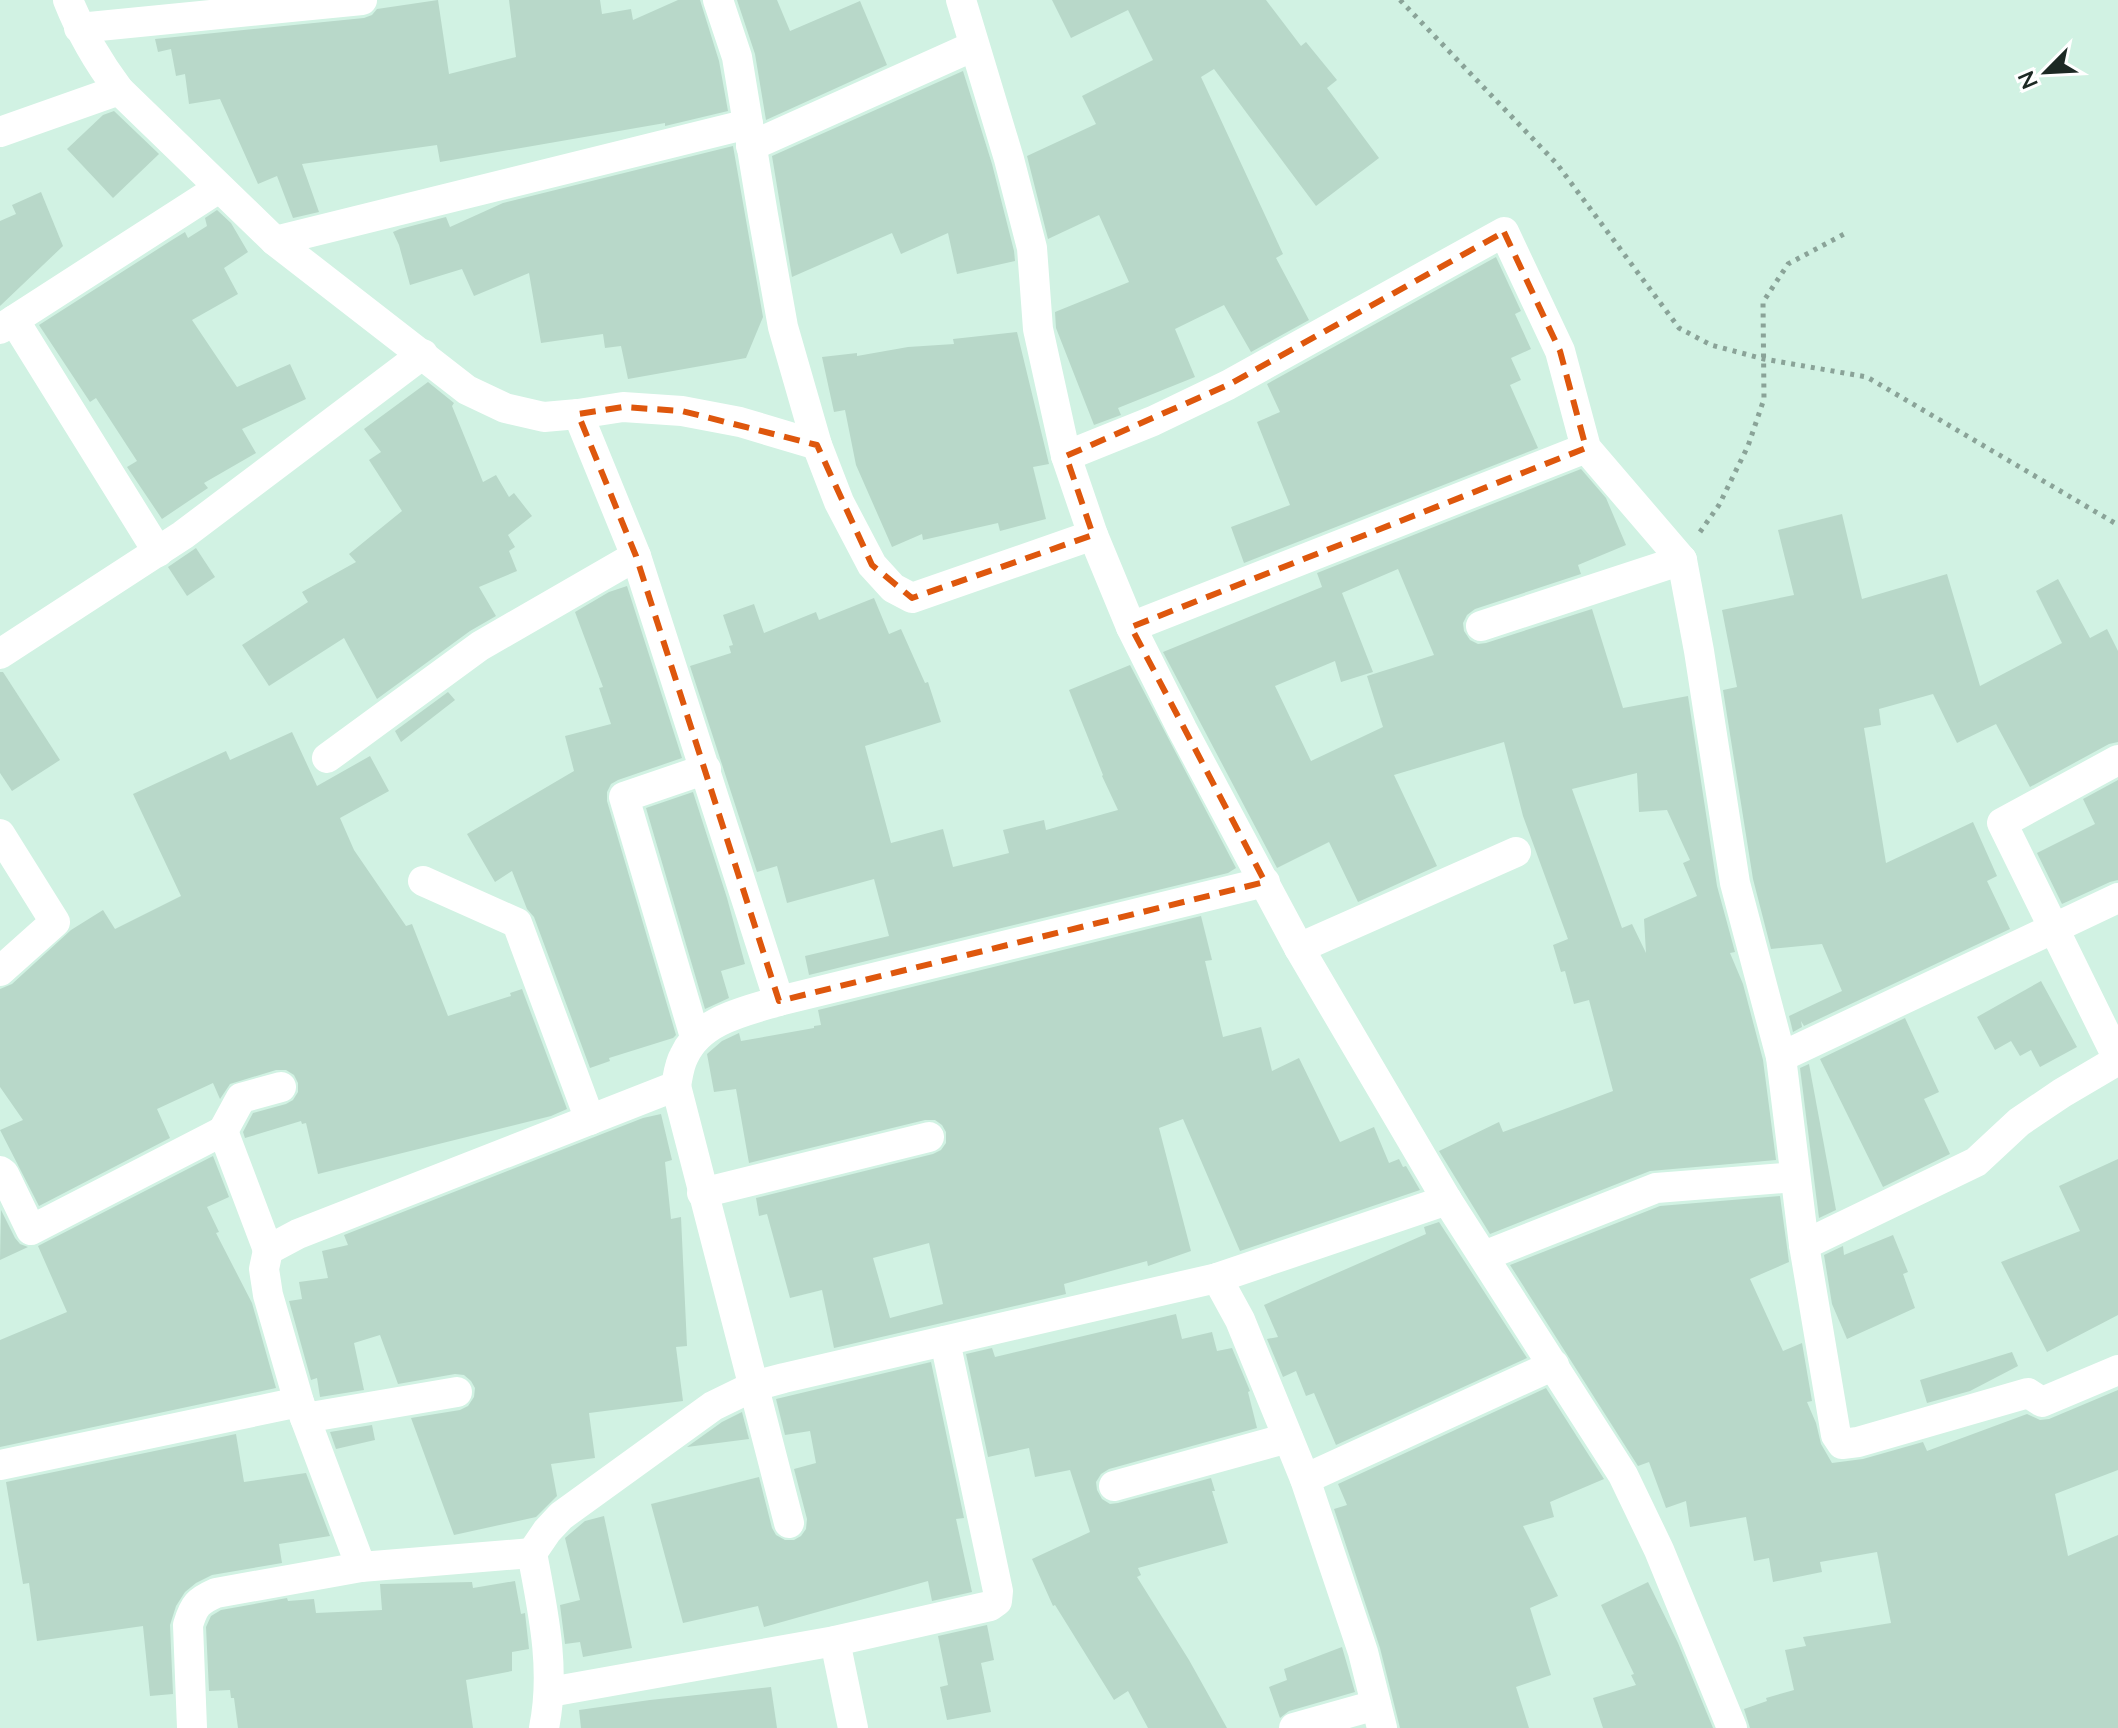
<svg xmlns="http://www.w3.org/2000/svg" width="2118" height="1728" font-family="Lato,sans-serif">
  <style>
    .building { fill: #b8d8c9; fill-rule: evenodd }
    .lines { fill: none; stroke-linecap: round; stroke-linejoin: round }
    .path { stroke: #8aa398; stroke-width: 5; stroke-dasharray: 4 6; stroke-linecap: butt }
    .street { stroke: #fff; stroke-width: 30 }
    .marked { fill: none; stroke: #de570d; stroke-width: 6; stroke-dasharray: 16 10; stroke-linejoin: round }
  </style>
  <rect width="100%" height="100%" fill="#d1f2e3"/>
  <!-- building -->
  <g class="building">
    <polygon points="438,0 449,74 516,57 509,0 600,0 602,14 631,9 633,20 678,0 700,0 719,61 728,111 665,126 665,123 440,162 437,145 302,164 319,212 293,218 277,176 258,184 220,99 189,104 185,74 176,76 171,49 158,52 155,39 364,18 372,15 377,9"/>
    <polygon points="737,0 777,0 790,31 860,1 887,65 766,120 755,54"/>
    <polygon points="1052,0 1266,0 1301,46 1306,42 1337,80 1327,88 1379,158 1316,206 1214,69 1201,77 1283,254 1276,258 1309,320 1251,352 1224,305 1175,329 1195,377 1118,408 1121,415 1094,425 1056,328 1055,312 1129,282 1099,215 1048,239 1027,156 1096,124 1082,96 1153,60 1128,10 1071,38"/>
    <polygon points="963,71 992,164 1014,251 1015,261 957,274 948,233 901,254 892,233 792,277 772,156"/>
    <polygon points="114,111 159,154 113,198 67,149 103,115"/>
    <polygon points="733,146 763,317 746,358 628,379 621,346 605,348 603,334 541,343 529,273 474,296 462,269 410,285 399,245 393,232 400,229 446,217 450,227 503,203"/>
    <polygon points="41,192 63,246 0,306 0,221 16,214 12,205"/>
    <polygon points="217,210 231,223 248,252 224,268 238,294 192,320 237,387 290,364 306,399 242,429 256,453 204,483 208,488 162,519 127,467 137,461 96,398 90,402 39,325 172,240 185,232 188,238 207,226 205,218"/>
    <polygon points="1496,257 1521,311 1515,314 1531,349 1511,358 1521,380 1510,385 1538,448 1244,563 1231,527 1290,505 1257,422 1280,412 1267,384"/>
    <polygon points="1017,332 1049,464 1033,467 1046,519 1000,531 998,523 923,540 922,534 892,547 856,465 845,410 834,412 822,357 857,353 857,356 908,347 954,344 953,339"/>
    <polygon points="428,382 454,403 452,406 483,482 496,475 509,497 514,493 532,516 508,535 515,547 509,551 517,571 479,587 496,616 470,631 377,699 344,638 269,686 242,645 308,602 302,592 356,562 349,554 402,511 369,460 381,452 364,429"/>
    <path d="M 1581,469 L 1606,498 L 1626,545 L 1578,565 L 1581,574 L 1475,609 L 1467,615 L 1463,623 L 1464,631 L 1470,640 L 1478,644 L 1486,643 L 1592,609 L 1623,708 L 1688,696 L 1717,886 L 1735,952 L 1730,953 L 1743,984 L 1763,1060 L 1776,1160 L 1650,1171 L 1490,1234 L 1439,1151 L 1499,1122 L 1503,1132 L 1613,1091 L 1589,1000 L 1574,1004 L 1565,971 L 1561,972 L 1553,945 L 1568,939 L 1523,816 L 1504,742 L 1394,775 L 1437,866 L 1358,902 L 1329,842 L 1277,868 L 1163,652 L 1322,587 L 1317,573 ZM 1398,569 L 1434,655 L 1367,676 L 1383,727 L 1311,761 L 1275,686 L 1335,661 L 1341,682 L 1373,672 L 1342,593 ZM 1637,773 L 1639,812 L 1667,810 L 1690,860 L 1683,863 L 1697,896 L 1644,919 L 1646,953 L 1632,924 L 1622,928 L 1572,789 Z"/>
    <polygon points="1842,514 1862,599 1947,574 1980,686 2062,643 2036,591 2058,579 2090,638 2107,629 2118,651 2118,742 2109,744 2030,787 1996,724 1957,743 1933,694 1879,709 1881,725 1864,728 1886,863 1973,822 1997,876 1987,881 2010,929 1804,1026 1801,1021 1802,1027 1793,1032 1789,1016 1842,991 1822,944 1771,949 1753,879 1723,690 1737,687 1722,610 1794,595 1778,530"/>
    <polygon points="196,548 215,577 187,596 168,567"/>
    <polygon points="627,586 682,758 618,780 611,784 607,792 607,801 676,1035 673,1038 609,1058 610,1061 590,1068 534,917 527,909 512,871 495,882 467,834 574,771 565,736 611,724 599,688 603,687 575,612 609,592"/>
    <polygon points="874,598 889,634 901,629 925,683 928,682 941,722 865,746 891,843 943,829 953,867 1009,853 1003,830 1044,820 1046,830 1118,810 1102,776 1103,775 1069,690 1130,665 1236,868 1228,873 809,975 805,956 889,936 874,879 787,903 777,866 757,872 690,666 731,653 729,646 733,645 723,615 754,604 764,633 816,612 819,620"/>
    <polygon points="0,672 3,672 60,760 12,791 0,773"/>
    <polygon points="448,692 455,700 401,742 395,731"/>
    <polygon points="292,732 317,786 370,756 389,791 340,818 354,850 406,926 412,924 448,1016 511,996 510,993 522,989 567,1109 551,1116 318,1174 306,1123 302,1124 301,1121 245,1138 243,1132 253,1113 286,1104 293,1100 298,1092 298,1083 294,1075 286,1070 276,1070 230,1084 220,1099 213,1083 157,1109 170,1138 39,1206 0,1130 23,1120 0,1087 0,989 12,984 71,930 103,910 115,929 181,896 133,794 226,751 230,760"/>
    <polygon points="2118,780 2118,880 2110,882 2062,904 2037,853 2095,824 2083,799"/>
    <polygon points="693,792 727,898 745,964 721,971 729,998 705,1009 646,808"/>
    <path d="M 1201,916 L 1212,960 L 1205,961 L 1223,1037 L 1261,1027 L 1272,1071 L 1299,1058 L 1340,1142 L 1374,1127 L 1389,1163 L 1399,1159 L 1403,1167 L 1406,1166 L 1420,1190 L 1240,1251 L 1183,1119 L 1159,1128 L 1191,1251 L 1148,1266 L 1147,1261 L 1064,1284 L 1066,1294 L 834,1348 L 822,1290 L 790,1298 L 767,1214 L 759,1216 L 756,1198 L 933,1154 L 941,1150 L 946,1143 L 946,1132 L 942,1125 L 935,1120 L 925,1120 L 749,1163 L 736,1089 L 714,1092 L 707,1054 L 722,1041 L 739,1033 L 741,1041 L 814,1028 L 814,1026 L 821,1025 L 818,1010 ZM 929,1243 L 943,1304 L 890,1318 L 873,1258 Z"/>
    <polygon points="2041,981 2077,1047 2040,1067 2031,1050 2020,1056 2011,1041 1995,1050 1977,1017"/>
    <polygon points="1905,1018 1939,1092 1924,1099 1950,1154 1883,1187 1820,1059"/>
    <polygon points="1809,1064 1836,1210 1819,1218 1800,1068"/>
    <polygon points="661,1114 672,1160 665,1162 671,1219 681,1217 687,1346 676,1347 683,1401 589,1413 595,1458 551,1464 557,1496 536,1517 454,1535 411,1418 460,1410 468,1406 474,1397 475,1388 471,1381 464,1375 455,1374 398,1384 380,1335 354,1343 364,1390 320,1397 317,1378 311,1380 289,1301 302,1299 299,1282 328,1278 322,1251 348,1245 344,1235 643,1118"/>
    <polygon points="213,1156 229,1197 207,1207 219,1232 216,1233 252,1303 276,1388 0,1447 0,1340 67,1312 38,1246"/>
    <polygon points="2118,1159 2118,1315 2047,1352 2001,1262 2080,1231 2059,1186"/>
    <polygon points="1780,1196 1789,1262 1750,1279 1783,1351 1802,1343 1812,1401 1807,1402 1816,1423 1821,1444 1832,1463 1863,1459 1923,1442 1927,1451 2027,1414 2040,1420 2049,1419 2118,1390 2118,1470 2055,1494 2068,1556 2118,1535 2118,1728 1750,1728 1744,1709 1767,1701 1766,1698 1794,1690 1785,1650 1806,1646 1803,1637 1891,1623 1877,1552 1820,1562 1822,1572 1773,1582 1769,1558 1754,1561 1746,1517 1690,1527 1686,1501 1666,1508 1649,1462 1638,1466 1510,1265 1660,1206"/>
    <polygon points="1,1210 15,1238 20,1244 28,1247 0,1260"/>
    <polygon points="1439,1222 1527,1358 1336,1445 1314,1393 1306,1396 1296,1371 1283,1377 1267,1339 1278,1337 1264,1305 1426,1234 1424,1227"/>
    <polygon points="1893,1235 1908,1272 1903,1274 1915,1308 1847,1339 1832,1304 1824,1255 1843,1246 1844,1255"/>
    <polygon points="1176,1314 1182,1339 1212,1332 1217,1351 1232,1348 1250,1391 1248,1392 1257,1428 1109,1469 1101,1474 1096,1482 1097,1490 1102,1499 1110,1504 1118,1503 1211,1478 1215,1491 1212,1491 1228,1543 1138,1568 1141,1575 1137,1577 1189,1660 1227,1728 1148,1728 1128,1691 1114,1700 1055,1605 1053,1606 1032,1559 1090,1532 1070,1470 1035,1477 1029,1448 988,1457 966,1354 992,1348 995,1357"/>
    <polygon points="2012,1352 2018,1366 1970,1391 1927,1403 1920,1380"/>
    <polygon points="931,1362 964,1518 956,1519 972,1592 932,1601 928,1581 764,1627 758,1606 683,1623 651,1504 759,1477 772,1528 776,1535 785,1540 794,1540 801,1536 806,1529 807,1519 794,1469 816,1463 810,1431 785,1435 776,1399"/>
    <polygon points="1546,1388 1604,1479 1550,1502 1554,1517 1523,1526 1558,1596 1530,1608 1551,1675 1516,1687 1529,1728 1400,1728 1380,1648 1334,1509 1347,1505 1338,1484"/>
    <polygon points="742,1412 749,1439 687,1447 722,1422"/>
    <polygon points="372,1425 375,1440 336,1449 330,1432"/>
    <polygon points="236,1434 244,1482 306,1473 330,1536 279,1544 282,1563 212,1575 196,1583 185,1592 176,1606 170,1625 173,1694 150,1696 143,1626 37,1641 29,1583 23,1584 6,1482"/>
    <polygon points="604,1516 632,1648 583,1657 580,1642 565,1644 560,1605 580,1600 565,1538 585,1521"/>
    <polygon points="515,1581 521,1614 525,1613 529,1649 512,1652 512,1671 466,1680 473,1728 238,1728 234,1698 231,1698 230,1690 209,1691 206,1627 211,1616 221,1610 287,1598 288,1601 314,1599 316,1613 382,1610 380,1584 472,1582 473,1588"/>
    <polygon points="1648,1582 1678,1643 1713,1728 1603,1728 1593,1698 1636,1685 1631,1675 1634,1674 1601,1605"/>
    <polygon points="987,1625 994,1660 981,1663 991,1712 947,1720 940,1687 948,1685 938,1636"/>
    <polygon points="1342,1647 1355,1692 1289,1711 1280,1718 1269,1687 1287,1680 1284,1669"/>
    <polygon points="771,1687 777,1728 581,1728 579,1710 650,1700"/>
  </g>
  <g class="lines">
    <!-- path -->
    <g class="path">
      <polyline points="1400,0 1557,164 1679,328 1711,345 1764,359 1867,377 2118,525"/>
      <polyline points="1700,532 1719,505 1748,446 1764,399 1763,302 1788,264 1846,233"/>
    </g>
    <!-- street -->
    <g class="street">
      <path d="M 68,0 C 81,33 98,62 119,90 L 275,241 L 467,390 L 505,408 L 544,417 L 578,414 L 623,407 L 682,411 L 740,422 L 817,445"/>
      <polyline points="718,0 737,57 763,215 783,327 817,445 839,502 872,565 893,588 912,598 1093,535"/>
      <polyline points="961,0 1009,159 1032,248 1038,329 1066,456 1093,535 1131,627 1182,729 1299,948 1447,1200 1623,1475 1659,1550 1732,1728"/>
      <polyline points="79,28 362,0"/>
      <polyline points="0,132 119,90"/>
      <polyline points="751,146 974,46"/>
      <polyline points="275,241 748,124"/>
      <polyline points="14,320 158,552"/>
      <polyline points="0,329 219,188"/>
      <polyline points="578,414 636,556 779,1001"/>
      <polyline points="1066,456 1153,421 1228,385 1504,232 1560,351 1586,448 1682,560 1699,651 1735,883 1781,1057 1804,1245 1836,1435 1842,1444 1858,1442 2028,1393 2042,1402 2118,1370"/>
      <polyline points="1481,626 1682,560"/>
      <polyline points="1131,627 1586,448"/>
      <polyline points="0,654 183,535 423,354"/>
      <polyline points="327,758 480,646 636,556"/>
      <polyline points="2118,760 2002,823 2118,1059"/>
      <polyline points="0,834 55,922 0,971"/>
      <polyline points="423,881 517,923 590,1120"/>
      <polyline points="1299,948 1516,852"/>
      <polyline points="695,1037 624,797 706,769"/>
      <polyline points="1781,1057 2118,898"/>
      <polyline points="676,1086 789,1523"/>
      <polyline points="223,1131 241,1098 281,1087"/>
      <polyline points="0,1171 4,1174 31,1230 223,1131 268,1250"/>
      <polyline points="702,1193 929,1137"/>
      <polyline points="1804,1245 1976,1162 2019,1122 2062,1093 2118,1060"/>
      <polyline points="1484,1256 1656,1188 1795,1177"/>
      <polyline points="1217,1278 1240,1320 1305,1479 1363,1652 1382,1728"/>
      <polyline points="305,1418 457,1392"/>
      <polyline points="0,1465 299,1402"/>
      <polyline points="1305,1479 1554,1365"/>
      <polyline points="1114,1486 1288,1438"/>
      <path d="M 361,1567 L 299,1402 L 268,1295 L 264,1269 L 268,1250 L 298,1234 L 676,1086 C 678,1076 679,1065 684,1056 C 700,1020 745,1011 779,1001 L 1265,882"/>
      <polyline points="835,1641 853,1728"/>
      <polyline points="550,1692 835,1641 990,1606 997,1601 998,1591 945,1341"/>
      <path d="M 192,1728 L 188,1625 C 194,1605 198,1601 216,1593 L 361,1567 L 532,1553"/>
      <path d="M 544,1728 C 556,1669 543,1611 532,1553 L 547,1531 L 561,1516 L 713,1406 L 754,1386 L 784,1378 L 1217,1278 L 1447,1200"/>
      <polyline points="1294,1728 1376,1705"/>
    </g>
  </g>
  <!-- marked area -->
  <path class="marked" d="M 1504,232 L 1560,351 L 1586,448 L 1131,627 L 1265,882 L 779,1001 L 636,556 L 578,414 L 623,407 L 682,411 L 817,445 L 872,565 L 912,598 L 1093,535 L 1066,456 L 1228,385 Z"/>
  <!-- north arrow -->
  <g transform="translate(2046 72) rotate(246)" stroke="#ffffff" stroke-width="6" paint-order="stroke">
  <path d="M0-6L14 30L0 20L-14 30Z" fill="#1d2924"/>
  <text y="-12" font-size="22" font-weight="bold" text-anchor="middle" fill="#1d2924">N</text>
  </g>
</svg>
